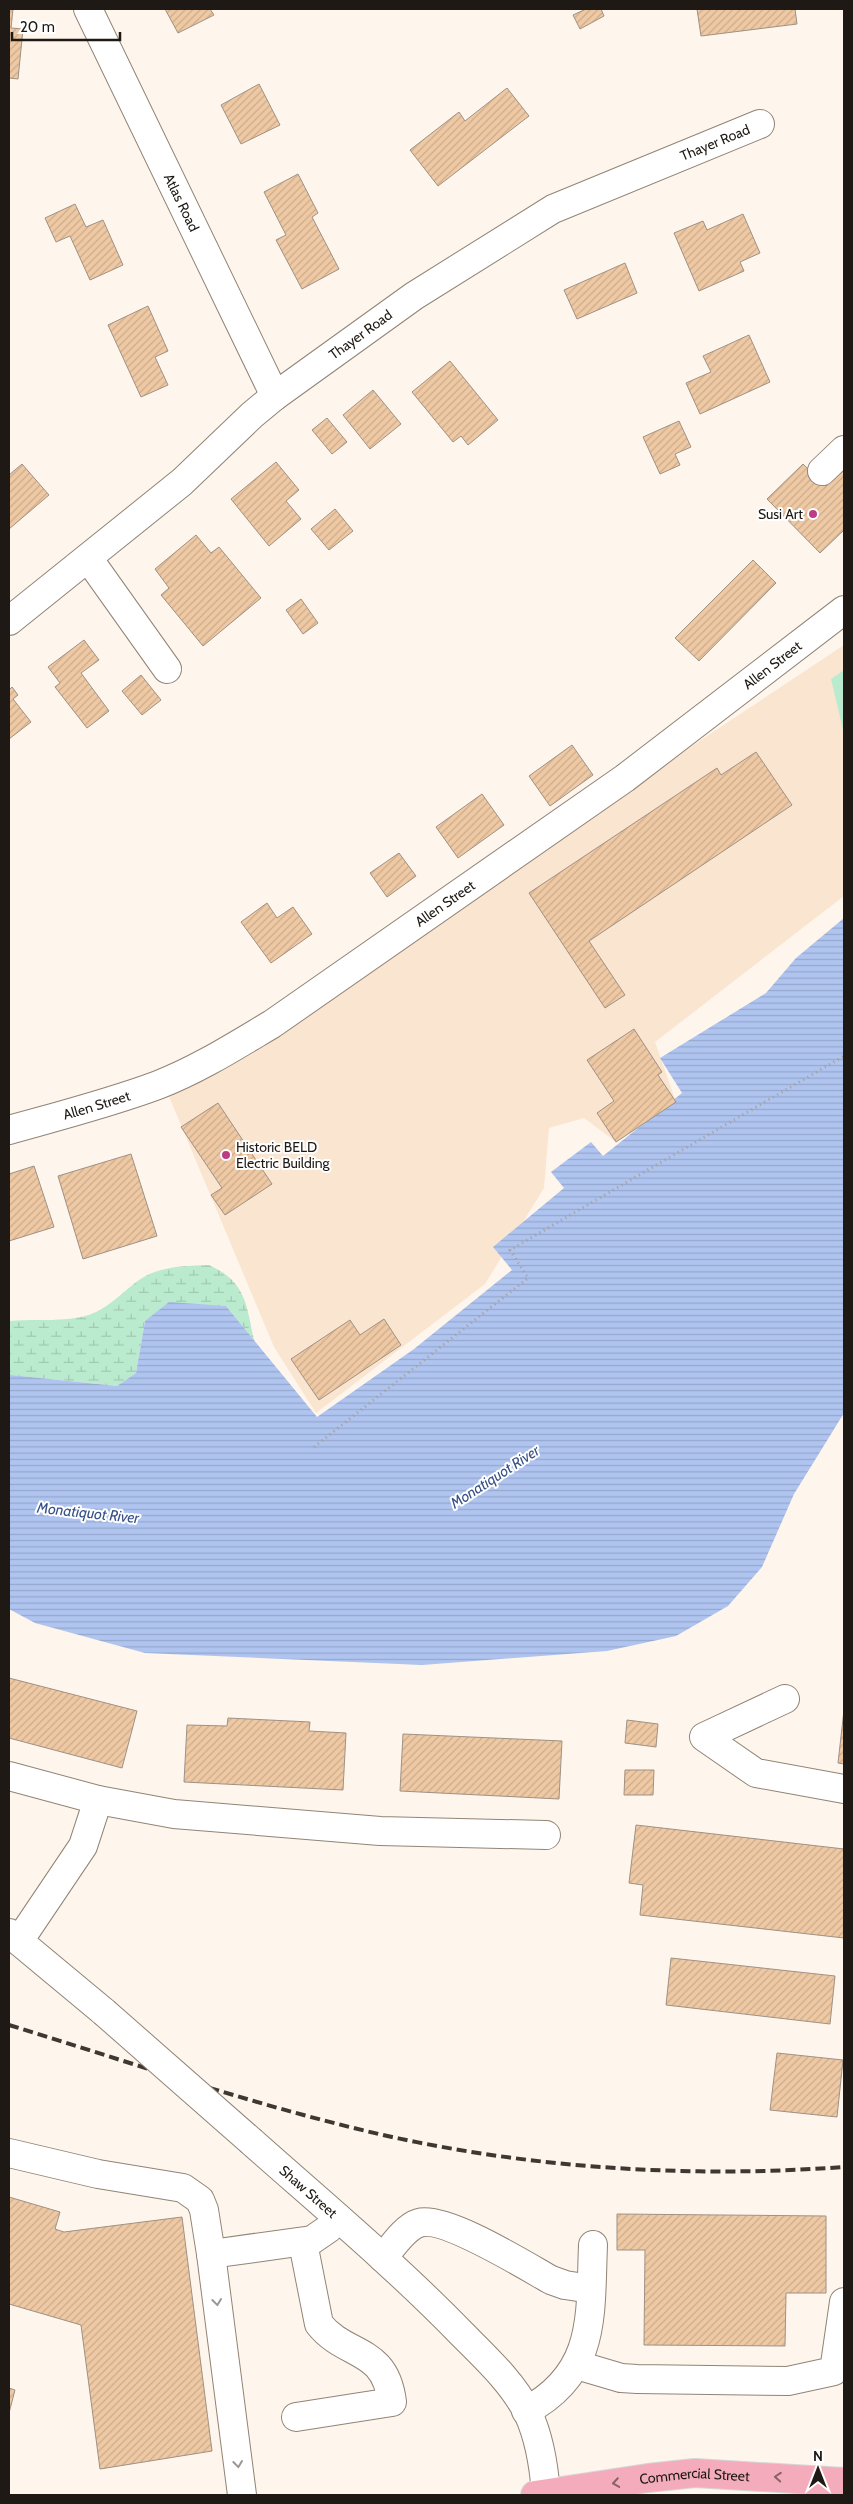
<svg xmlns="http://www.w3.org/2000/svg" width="853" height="2504" font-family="Cabin,sans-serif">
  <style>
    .built { fill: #fae5d1 }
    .green { fill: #bbebcf }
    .wetland { fill: url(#wetland-marsh) }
    .water { fill: url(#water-rules) }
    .building { fill: url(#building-hatch); stroke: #9f9184 }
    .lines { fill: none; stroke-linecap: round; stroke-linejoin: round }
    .minor-casing { stroke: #918476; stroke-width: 30 }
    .major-casing { stroke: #d6d6d5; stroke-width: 30 }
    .path { stroke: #a69f97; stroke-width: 3; stroke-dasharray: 1 4; stroke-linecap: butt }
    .minor { stroke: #fff; stroke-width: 28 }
    .major { stroke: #f4acbd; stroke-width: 28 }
    .rail { stroke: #3e3832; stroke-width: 4; stroke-dasharray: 10 5; stroke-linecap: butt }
    .minor-bridge-casing { stroke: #918476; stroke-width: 30; stroke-linecap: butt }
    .minor-bridge { stroke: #fff; stroke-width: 28 }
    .oneway { stroke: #9a9895 }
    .oneway2 { stroke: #896268 }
    .poi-dot { fill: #bd3c85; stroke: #fff; stroke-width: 2 }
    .labels { text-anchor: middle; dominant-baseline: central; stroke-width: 4; stroke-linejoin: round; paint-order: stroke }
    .street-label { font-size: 14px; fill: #1e1914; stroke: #fff }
    .poi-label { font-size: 14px; fill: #1e1914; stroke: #fff; text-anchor: end }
    .water-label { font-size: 15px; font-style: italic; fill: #385188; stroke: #fff }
  </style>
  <defs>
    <pattern id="wetland-marsh" width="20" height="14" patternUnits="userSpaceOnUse" patternTransform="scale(1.25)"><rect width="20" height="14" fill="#bbebcf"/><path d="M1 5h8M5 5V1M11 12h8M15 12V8" fill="none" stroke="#a0c9b1"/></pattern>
    <pattern id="water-rules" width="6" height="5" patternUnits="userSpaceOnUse" patternTransform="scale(1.25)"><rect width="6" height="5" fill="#afc4ef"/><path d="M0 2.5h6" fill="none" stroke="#96a8cc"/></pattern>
    <pattern id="building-hatch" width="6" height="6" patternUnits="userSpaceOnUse" patternTransform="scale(1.25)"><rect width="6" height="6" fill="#efc9a4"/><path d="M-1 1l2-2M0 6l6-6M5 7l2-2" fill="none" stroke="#ccac8c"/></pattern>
  </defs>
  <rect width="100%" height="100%" fill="#fef5ec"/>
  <!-- built -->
  <polygon class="built" points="844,645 844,896 655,1042 676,1102 616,1142 584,1118 549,1128 544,1188 485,1284 316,1413 274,1347 168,1094"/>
  <!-- green -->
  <polygon class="green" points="844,670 844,734 831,679"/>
  <!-- wetland -->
  <path class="wetland" d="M 209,1265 C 246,1282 246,1303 254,1340 L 226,1306 L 145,1321 L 136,1373 L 117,1386 L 10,1375 L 9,1373 L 9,1321 C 36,1318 70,1324 96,1312 C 111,1305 125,1290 139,1280 C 159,1266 185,1266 209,1265 Z"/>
  <!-- water -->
  <polygon class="water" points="844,918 844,1413 794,1494 762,1567 728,1606 676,1636 607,1651 422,1665 145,1653 35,1623 9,1609 9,1373 11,1375 117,1386 136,1373 145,1321 169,1302 226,1306 317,1417 414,1349 512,1270 493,1247 564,1188 551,1172 591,1142 603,1156 682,1093 660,1058 766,993 796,958"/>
  <!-- building -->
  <g class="building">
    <polygon points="9,9 13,9 11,28 23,29 18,79 9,78"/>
    <polygon points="165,9 210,9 214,15 178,33"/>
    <polygon points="586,9 601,9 604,16 580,29 573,15"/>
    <polygon points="697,9 795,9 797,24 701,36"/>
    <polygon points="259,84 280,125 241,144 221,105"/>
    <polygon points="507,88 529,116 438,186 410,150 459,112 465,121"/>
    <polygon points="298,174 318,213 312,217 339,269 302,289 276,240 286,235 264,192"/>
    <polygon points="75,204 86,227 103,220 123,265 90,280 70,236 56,242 45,218"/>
    <polygon points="743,214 760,253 740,262 744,271 699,291 674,233 703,221 707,230"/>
    <polygon points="625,263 637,293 577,319 564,290"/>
    <polygon points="148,306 168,351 155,357 168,385 141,397 108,325"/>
    <polygon points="749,335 770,382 700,414 686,383 711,372 703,356"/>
    <polygon points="450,361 498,420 468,445 461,436 453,442 412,392"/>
    <polygon points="373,390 401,424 370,449 343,415"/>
    <polygon points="327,418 347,442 332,454 312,430"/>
    <polygon points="679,421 691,447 675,454 680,465 660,474 643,437"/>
    <polygon points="276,462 299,490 286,501 301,519 269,546 231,499"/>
    <polygon points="22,464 49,495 9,529 9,475"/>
    <polygon points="803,464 826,486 844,469 844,530 820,553 767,499"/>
    <polygon points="335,509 353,531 329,550 311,529"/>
    <polygon points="196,535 211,553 219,547 261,598 203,646 161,595 169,588 155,569"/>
    <polygon points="753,560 776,583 699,661 675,638"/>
    <polygon points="301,599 318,623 303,634 286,610"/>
    <polygon points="84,640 99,660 81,673 109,711 87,728 55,687 60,683 48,667"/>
    <polygon points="141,675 161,700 142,715 122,691"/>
    <polygon points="12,687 18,695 13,699 31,722 9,739 9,690"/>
    <polygon points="572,745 593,775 550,806 529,776"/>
    <polygon points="756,752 792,805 589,941 625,995 605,1008 529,893 717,768 721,775"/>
    <polygon points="482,794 504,825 458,858 436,827"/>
    <polygon points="399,853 416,876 387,897 370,873"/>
    <polygon points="267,903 277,918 293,907 312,934 271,963 241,922"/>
    <polygon points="634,1029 662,1072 658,1075 676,1102 616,1142 597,1113 614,1101 587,1060"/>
    <polygon points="218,1103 272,1184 225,1215 211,1195 222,1188 181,1127"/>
    <polygon points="131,1154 157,1236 83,1259 58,1176"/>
    <polygon points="34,1166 54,1227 9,1241 9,1174"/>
    <polygon points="384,1319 401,1345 319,1400 291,1359 350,1320 360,1335"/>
    <polygon points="9,1678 137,1711 122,1768 9,1738"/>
    <polygon points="844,1710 844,1764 838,1763"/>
    <polygon points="228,1718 310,1722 309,1731 346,1733 343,1790 184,1782 187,1725 227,1726"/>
    <polygon points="627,1720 658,1724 656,1747 625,1743"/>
    <polygon points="403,1734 562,1741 559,1799 400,1791"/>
    <polygon points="625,1770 654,1770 653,1795 624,1795"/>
    <polygon points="636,1825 844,1849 844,1938 640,1915 643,1885 629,1883"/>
    <polygon points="671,1958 835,1976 830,2024 666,2005"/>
    <polygon points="777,2053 843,2060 837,2117 770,2110"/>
    <polygon points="9,2197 60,2212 55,2229 64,2232 182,2217 212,2451 100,2469 81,2325 9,2304"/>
    <polygon points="617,2214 826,2216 826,2293 786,2293 785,2346 644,2345 645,2250 617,2250"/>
    <polygon points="9,2388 15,2390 9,2413"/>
  </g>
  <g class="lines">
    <defs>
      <g id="minor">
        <path id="s1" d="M 88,9 L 275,396"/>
        <polyline points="822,471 844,450"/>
        <polyline points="88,558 167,669"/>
        <path id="s2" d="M 9,621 L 182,482 L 252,415 L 275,396 L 414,296 L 553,209 L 760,124"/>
        <path id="s3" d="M 9,1130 C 59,1116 110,1103 158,1085 C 199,1069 235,1046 272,1024 L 625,778 L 844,610"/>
        <polyline points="785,1699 704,1737 756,1773 844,1789"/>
        <polyline points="9,1776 98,1800 174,1814 380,1831 546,1835"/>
        <polyline points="9,1933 104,2012"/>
        <polyline points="19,1941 83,1846 98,1800"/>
        <path id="s4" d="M 252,2142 C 323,2205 396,2266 462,2334 C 486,2358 513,2383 528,2413 C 540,2439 544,2466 546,2494"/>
        <polyline points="9,2153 98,2174 183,2188 200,2200 204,2210 211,2254 242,2495"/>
        <polyline points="211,2254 312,2240 328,2229 338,2218"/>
        <path d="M 383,2258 C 392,2247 405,2227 419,2223 C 444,2215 526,2266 551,2280 L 565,2285 L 591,2289"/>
        <polyline points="577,2365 621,2378 637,2379 788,2381 834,2371 844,2302"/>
        <path d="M 526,2411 C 597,2373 590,2316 593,2245"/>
        <path d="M 296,2417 L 392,2402 C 385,2346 346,2358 319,2324 L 303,2243"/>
      </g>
      <g id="major">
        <path id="s5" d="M 535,2495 L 648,2478 L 695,2473 L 844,2482"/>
      </g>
    </defs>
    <!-- minor casing -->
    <use href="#minor" class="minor-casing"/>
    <!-- major casing -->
    <use href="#major" class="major-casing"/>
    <!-- path -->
    <polyline class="path" points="314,1447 528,1278 510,1250 844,1056"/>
    <!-- minor -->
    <use href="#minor" class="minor"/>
    <!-- major -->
    <use href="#major" class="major"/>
    <!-- rail -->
    <path class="rail" d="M 9,2025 C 136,2064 262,2108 392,2137 C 540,2169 693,2178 844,2167"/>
    <defs>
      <polyline id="minor-bridge" points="104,2012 252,2142"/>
    </defs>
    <!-- minor-bridge casing -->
    <use href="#minor-bridge" class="minor-bridge-casing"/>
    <!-- minor-bridge -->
    <use href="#minor-bridge" class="minor-bridge"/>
  </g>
  <!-- one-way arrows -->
  <defs><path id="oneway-chevron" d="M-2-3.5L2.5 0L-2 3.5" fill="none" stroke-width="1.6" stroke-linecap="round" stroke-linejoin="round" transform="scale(1.25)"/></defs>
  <g class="oneway">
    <use href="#oneway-chevron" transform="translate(217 2302) rotate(83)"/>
    <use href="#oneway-chevron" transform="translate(238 2464) rotate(83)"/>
  </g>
  <g class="oneway2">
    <use href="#oneway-chevron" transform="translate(778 2477) rotate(-176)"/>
    <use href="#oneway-chevron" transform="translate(616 2483) rotate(171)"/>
  </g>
  <!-- markers -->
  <g class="poi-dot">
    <circle cx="813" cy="514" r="5"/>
    <circle cx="226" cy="1155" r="5"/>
  </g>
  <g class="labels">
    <!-- street labels -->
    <g class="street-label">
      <text stroke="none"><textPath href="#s2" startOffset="859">Thayer Road</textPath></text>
      <text stroke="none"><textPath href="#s1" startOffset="215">Atlas Road</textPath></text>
      <text stroke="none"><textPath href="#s2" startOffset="454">Thayer Road</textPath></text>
      <text stroke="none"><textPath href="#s3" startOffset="901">Allen Street</textPath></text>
      <text stroke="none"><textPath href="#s3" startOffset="496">Allen Street</textPath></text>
      <text stroke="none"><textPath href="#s3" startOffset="91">Allen Street</textPath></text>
      <text stroke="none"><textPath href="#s4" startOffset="75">Shaw Street</textPath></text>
      <text stroke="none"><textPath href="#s5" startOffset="161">Commercial Street</textPath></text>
    </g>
    <!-- poi labels -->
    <g class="poi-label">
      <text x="803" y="514">Susi Art</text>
      <text x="236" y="1147" text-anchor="start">Historic BELD<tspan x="236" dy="16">Electric Building</tspan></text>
    </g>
    <!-- water labels -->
    <g class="water-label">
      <text transform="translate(495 1477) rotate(-33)">Monatiquot River</text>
      <text transform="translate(88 1513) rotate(6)">Monatiquot River</text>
    </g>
  </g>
  <!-- border -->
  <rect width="853" height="2504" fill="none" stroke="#1e1914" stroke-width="20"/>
  <!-- north arrow -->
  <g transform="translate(818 2469)" stroke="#ffffff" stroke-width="4" paint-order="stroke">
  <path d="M0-4L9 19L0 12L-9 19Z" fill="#1e1914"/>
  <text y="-8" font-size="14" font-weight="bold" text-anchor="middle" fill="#1e1914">N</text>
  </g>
  <!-- scale -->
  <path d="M12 32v8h108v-8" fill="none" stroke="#1e1914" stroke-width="2.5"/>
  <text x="20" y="32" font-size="15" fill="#1e1914" stroke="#ffffff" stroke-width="4" paint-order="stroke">20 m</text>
</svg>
